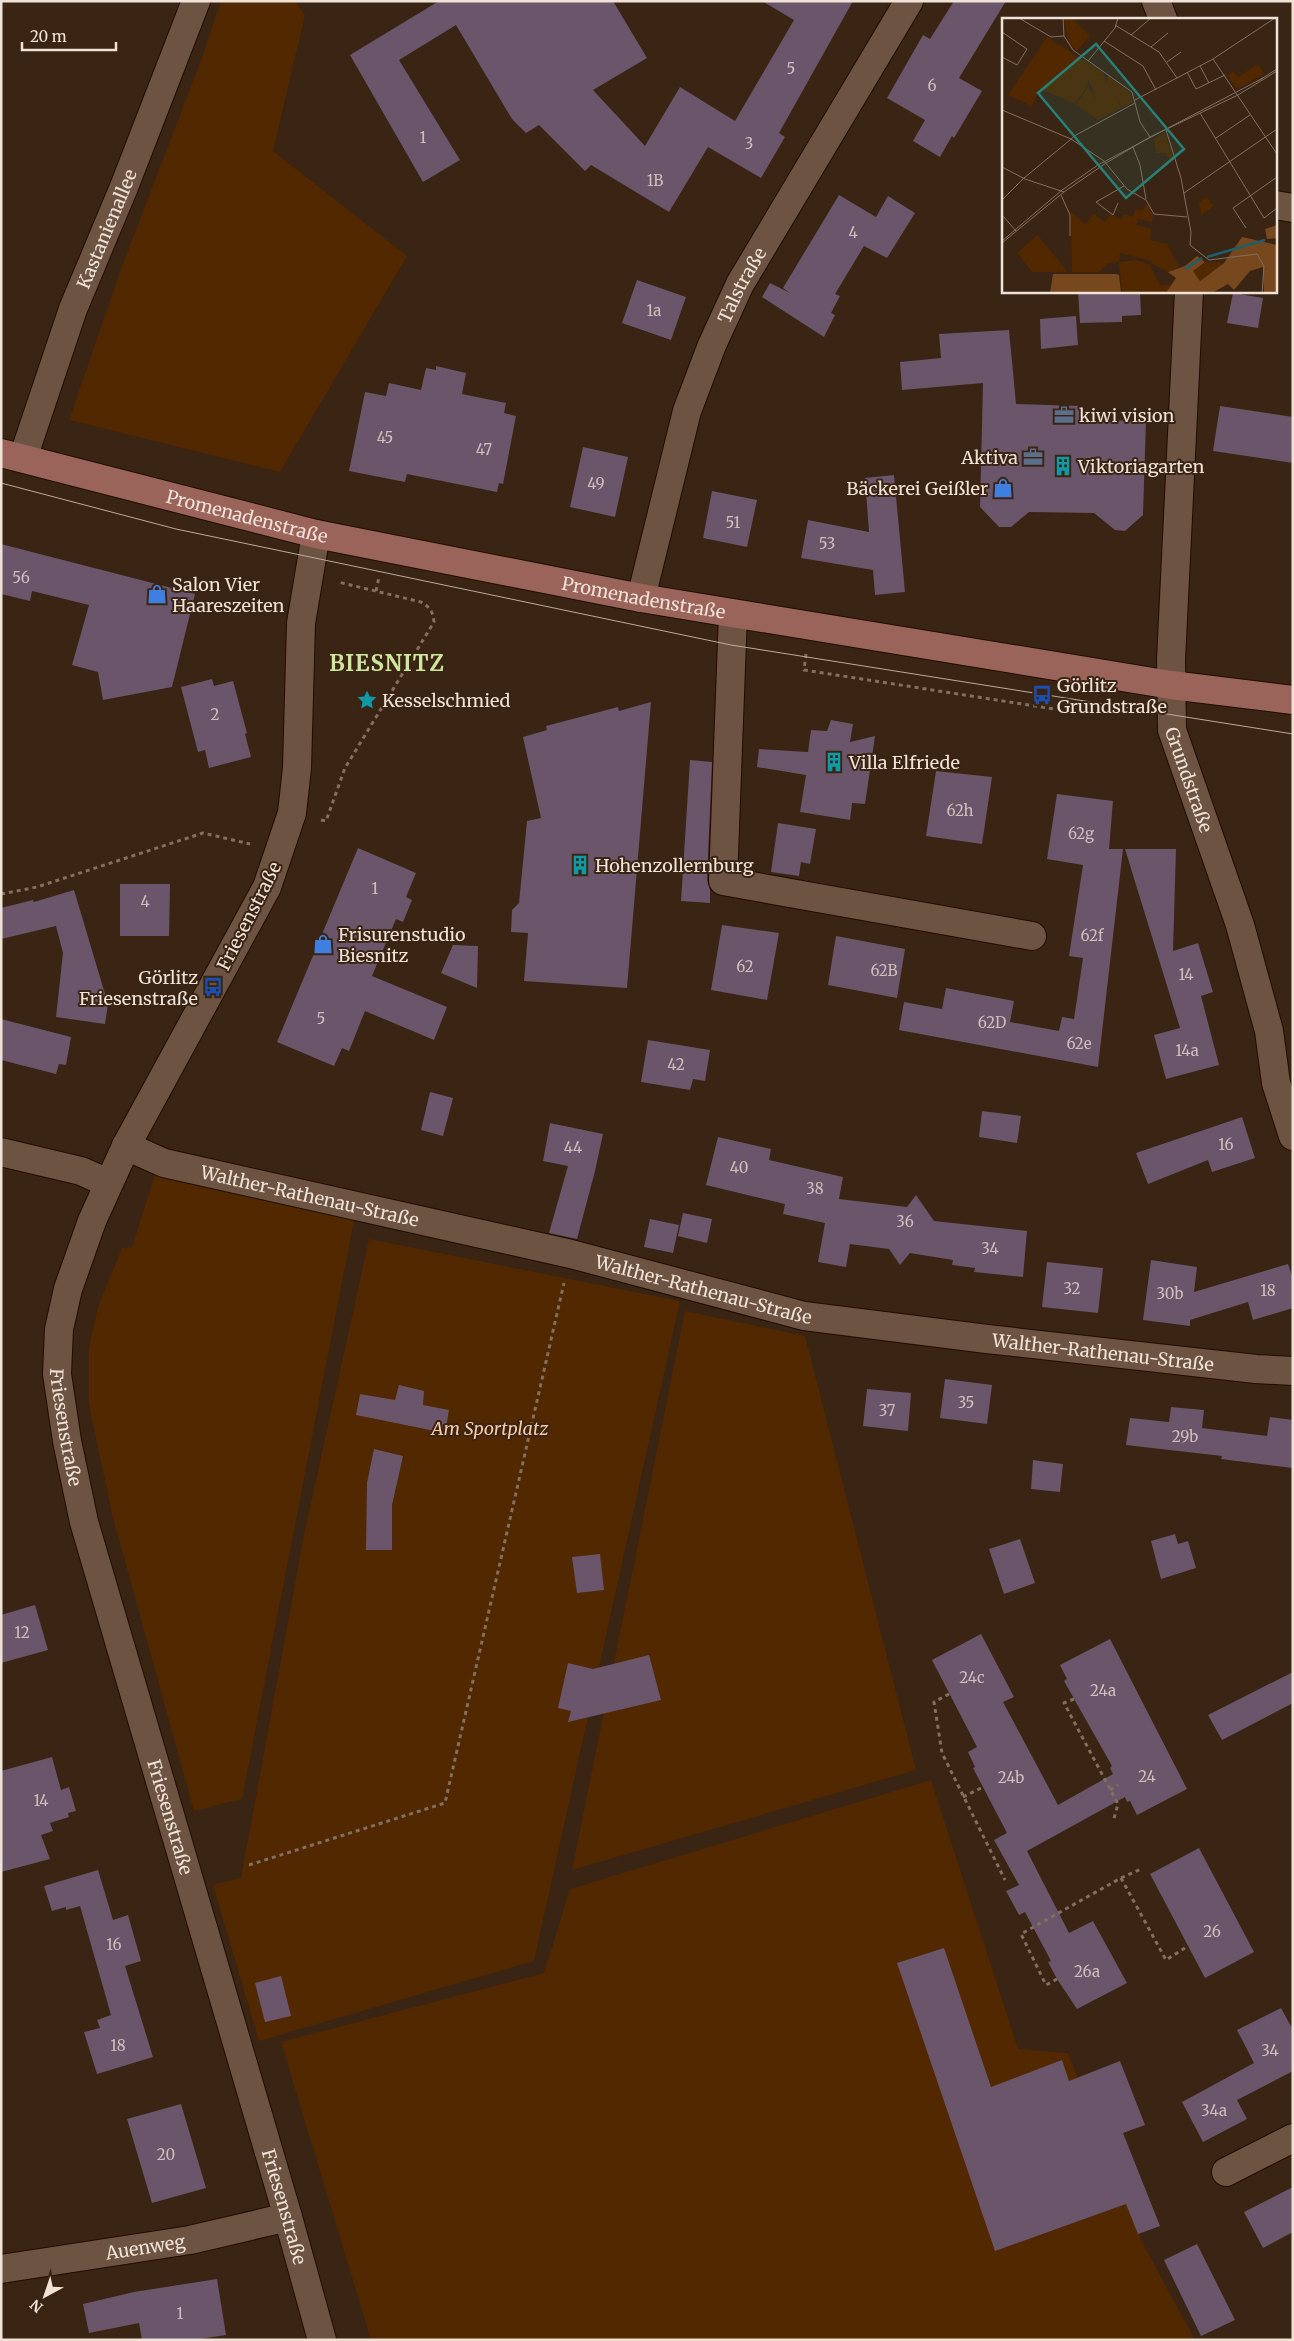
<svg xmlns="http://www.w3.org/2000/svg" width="1294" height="2341" font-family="Merriweather,serif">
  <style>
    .green { fill: #512800 }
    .building { fill: #6a556b }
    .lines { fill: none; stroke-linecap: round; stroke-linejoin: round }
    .minor-casing { stroke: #200d00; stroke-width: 30 }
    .major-casing { stroke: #200d00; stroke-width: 30 }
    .path { stroke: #826f60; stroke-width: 3; stroke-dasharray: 4 4; stroke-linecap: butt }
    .minor { stroke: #6d5442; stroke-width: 28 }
    .major { stroke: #9b645b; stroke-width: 28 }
    .tram { stroke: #bbab9e; stroke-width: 1 }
    .labels { text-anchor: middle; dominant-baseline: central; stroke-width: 4; stroke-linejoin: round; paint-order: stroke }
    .number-label { font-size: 15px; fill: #cebfbc }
    .street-label { font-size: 18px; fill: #f0e2d7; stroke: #3a2413 }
    .poi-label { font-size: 18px; fill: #f0e2d7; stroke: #3a2413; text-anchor: start }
    .park-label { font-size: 18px; font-style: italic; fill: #f7c9a7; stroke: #3a2413 }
    .district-label { font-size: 22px; font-weight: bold; letter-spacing: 1px; fill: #cee79d; stroke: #3a2413 }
    .inset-river { fill: none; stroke: #1d5f6f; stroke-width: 2.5 }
    .inset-road { fill: none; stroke: #837061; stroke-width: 1 }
    .view { fill: #268178; fill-opacity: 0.15; stroke: #268178; stroke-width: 2.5 }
    .inset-edge { fill: none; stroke: #f0e2d7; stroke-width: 2.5 }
  </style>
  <rect width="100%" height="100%" fill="#3a2413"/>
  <!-- green -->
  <g class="green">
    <polygon points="221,1 296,1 305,15 273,151 407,256 280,472 69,420 121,269 203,55"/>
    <polygon points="155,1175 354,1220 242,1799 194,1811 112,1514 89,1405 89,1347 99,1304 122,1248 132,1247"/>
    <polygon points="369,1239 680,1301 534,1961 259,2041 213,1885 241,1878 304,1535"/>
    <polygon points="685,1311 805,1336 916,1770 572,1870"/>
    <polygon points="931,1780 1018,2049 1068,2053 1141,2240 1195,2340 371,2340 281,2042 544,1973 570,1889"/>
  </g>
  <!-- building -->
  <g class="building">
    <polygon points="439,1 613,1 647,58 593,90 645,146 680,87 735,121 794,20 762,1 853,1 779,133 785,137 761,178 708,147 669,212 591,165 585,171 539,125 526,133 512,119 456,25 399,60 460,160 423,182 350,55"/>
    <polygon points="954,1 1006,1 959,78 982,91 954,138 952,136 940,157 913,141 925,120 887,98 923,35 930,39"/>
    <polygon points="839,195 876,217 888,196 915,213 887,258 864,246 835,294 840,296 831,313 835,315 824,337 762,297 770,283 790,293 783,288"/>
    <polygon points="637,280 686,297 671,340 622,323"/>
    <polygon points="1078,291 1140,291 1141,315 1122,316 1122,322 1080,323"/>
    <polygon points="1233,293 1263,298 1258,328 1227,323"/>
    <polygon points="1076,316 1078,345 1041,349 1040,319"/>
    <polygon points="1009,330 1016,404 1082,406 1081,420 1146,421 1143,515 1125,531 1115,530 1094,513 1029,512 1011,527 999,527 980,507 983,383 902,390 900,362 941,358 939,334"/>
    <polygon points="436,366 466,373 462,394 506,403 504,413 516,416 503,484 499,483 497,492 407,474 405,482 349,471 365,392 386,396 389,383 421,390 426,368 436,370"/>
    <polygon points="1220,406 1293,417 1293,463 1213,451"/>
    <polygon points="583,447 628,457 615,517 570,507"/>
    <polygon points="894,475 905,592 875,595 873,570 801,558 808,520 869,532 865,478"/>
    <polygon points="712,491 757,500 747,547 703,538"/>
    <polygon points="1,544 195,594 172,687 103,700 98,672 72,665 89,605 32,591 30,601 1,594"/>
    <polygon points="212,679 214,686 233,681 247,733 245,734 251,757 209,768 205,750 198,752 181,687"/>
    <polygon points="651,702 627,988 524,981 528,933 511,932 512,910 519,903 527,821 541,818 523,737 547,730 546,726 618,707 619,711"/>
    <polygon points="831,720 853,724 850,742 875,736 865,804 852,803 850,820 800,812 806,775 757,767 759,749 808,752 811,730 827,731"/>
    <polygon points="690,760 712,762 707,880 710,890 710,903 681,901"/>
    <polygon points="936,771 992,777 982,844 926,836"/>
    <polygon points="1057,794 1113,801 1109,849 1123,849 1098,1067 899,1030 904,1002 942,1009 946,988 1014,1001 1010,1022 1059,1031 1062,1017 1074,1019 1083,958 1069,956 1083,865 1047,859"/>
    <polygon points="778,823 816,829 810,864 801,862 799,876 771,872"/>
    <polygon points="358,848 416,873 406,897 412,900 403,922 396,919 372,976 447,1007 434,1040 365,1011 349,1051 342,1048 334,1066 277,1042"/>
    <polygon points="1125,849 1176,849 1173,951 1198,943 1213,992 1201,996 1219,1065 1166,1079 1154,1035 1180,1028"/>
    <polygon points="120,884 170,884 169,936 120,936"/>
    <polygon points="74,890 108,1004 105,1024 56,1017 63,953 56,926 1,939 1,908 33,900 34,902"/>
    <polygon points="722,925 779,933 767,1000 711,990"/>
    <polygon points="836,936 905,949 897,998 828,985"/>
    <polygon points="453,945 478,946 477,988 441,973"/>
    <polygon points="1,1019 71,1037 66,1065 59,1064 56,1074 1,1060"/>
    <polygon points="648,1040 710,1050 705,1081 693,1079 690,1090 641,1082"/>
    <polygon points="430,1092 453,1098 443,1136 421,1130"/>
    <polygon points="982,1111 1021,1116 1017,1143 979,1137"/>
    <polygon points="1242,1117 1255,1158 1212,1172 1208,1160 1148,1184 1136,1153"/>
    <polygon points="550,1123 603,1134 595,1171 577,1239 549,1233 568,1166 543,1161"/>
    <polygon points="718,1137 771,1149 769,1160 843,1177 839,1199 907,1207 916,1195 934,1221 1027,1231 1023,1277 974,1272 975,1268 952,1265 953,1260 910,1253 900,1265 889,1249 850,1244 846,1267 818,1262 825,1223 783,1214 785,1204 706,1185"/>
    <polygon points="683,1213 712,1219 707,1243 678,1236"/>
    <polygon points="650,1219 679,1225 673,1253 644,1247"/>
    <polygon points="1151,1260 1197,1267 1194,1292 1288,1264 1293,1279 1293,1308 1253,1320 1248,1302 1190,1320 1190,1326 1143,1320"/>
    <polygon points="1047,1262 1103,1268 1098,1313 1042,1307"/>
    <polygon points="945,1379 992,1385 987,1424 940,1418"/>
    <polygon points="399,1385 424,1391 423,1405 449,1410 445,1433 356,1415 360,1394 395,1400"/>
    <polygon points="867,1389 911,1393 908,1431 863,1426"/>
    <polygon points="1171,1407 1204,1410 1202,1428 1267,1436 1270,1417 1293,1420 1293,1468 1221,1459 1222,1456 1126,1445 1130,1418 1169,1422"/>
    <polygon points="374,1449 403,1456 392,1505 392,1550 366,1550 367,1483"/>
    <polygon points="1033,1460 1063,1464 1060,1492 1031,1489"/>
    <polygon points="1175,1534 1178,1544 1188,1541 1196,1568 1161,1579 1151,1541"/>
    <polygon points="1020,1539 1035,1583 1004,1594 989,1549"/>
    <polygon points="600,1554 604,1590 577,1593 572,1557"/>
    <polygon points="35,1605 48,1650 1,1663 1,1615"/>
    <polygon points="981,1634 1014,1697 1003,1702 1058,1805 1113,1774 1110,1768 1112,1766 1064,1681 1067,1679 1060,1665 1110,1639 1187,1789 1137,1815 1130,1801 1127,1802 1125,1797 1027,1851 1069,1933 1093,1921 1127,1983 1077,2009 1057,1979 1048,1962 1051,1961 1025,1912 1019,1915 1006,1891 1019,1885 994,1840 1007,1833 973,1768 975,1767 968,1752 977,1747 932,1660"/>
    <polygon points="649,1655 661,1700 568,1722 571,1711 558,1708 568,1663 593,1669"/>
    <polygon points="1293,1672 1293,1703 1222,1740 1208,1715"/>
    <polygon points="52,1757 61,1790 69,1787 76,1811 68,1813 69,1817 50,1823 53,1831 41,1835 50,1859 1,1872 1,1771"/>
    <polygon points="1199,1848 1254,1952 1205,1978 1150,1874"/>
    <polygon points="98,1870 113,1920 128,1915 141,1961 125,1966 153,2057 97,2074 84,2032 100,2028 97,2020 111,2015 80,1906 66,1910 66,1907 52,1911 44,1886"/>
    <polygon points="944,1948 991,2087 1062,2060 1069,2081 1120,2061 1145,2125 1123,2133 1160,2226 1138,2234 1126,2204 995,2251 897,1963"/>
    <polygon points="281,1976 291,2016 265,2022 255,1983"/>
    <polygon points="1281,2008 1293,2030 1293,2071 1237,2100 1247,2119 1203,2142 1182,2102 1254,2063 1237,2030"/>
    <polygon points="181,2104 206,2188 152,2203 127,2119"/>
    <polygon points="1293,2187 1293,2232 1263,2248 1244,2212"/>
    <polygon points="1197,2244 1235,2320 1201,2336 1164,2260"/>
    <polygon points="217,2279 226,2335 193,2340 142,2340 139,2323 89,2333 83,2304 134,2292"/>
  </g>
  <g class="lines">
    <defs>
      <g id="minor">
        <polyline points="1156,1 1163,19"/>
        <polyline points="1275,205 1293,208"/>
        <path id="s1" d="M 1189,291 L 1171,660 L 1172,730 L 1240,925 L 1269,1031 L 1276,1083 L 1293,1136"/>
        <path id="s2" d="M 23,458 L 73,309 L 124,187 L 196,1"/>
        <path id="s3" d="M 316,534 L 301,623 L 297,768 L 292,813 L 267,887 L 126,1146 L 92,1221 L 68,1289 L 59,1329 L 57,1374 L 67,1441 L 84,1522 L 288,2217 L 322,2340"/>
        <path id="s4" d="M 641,598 L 687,411 L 712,345 L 740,284 L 909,1"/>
        <polyline points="733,614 723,881 1032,936"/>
        <path id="s5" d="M 126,1146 L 164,1163 L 571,1254 L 804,1316 L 987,1339 L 1256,1369 L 1293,1371"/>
        <polyline points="1,1152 81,1171 108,1183"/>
        <polyline points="1226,2172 1293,2138"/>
        <path id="s6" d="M 1,2269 L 190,2240 L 288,2217"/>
      </g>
      <g id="major">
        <path id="s7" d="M 1,453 L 316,534 L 641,598 L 1171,685 L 1293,700"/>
      </g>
    </defs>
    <!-- minor casing -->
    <use href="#minor" class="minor-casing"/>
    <!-- major casing -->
    <use href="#major" class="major-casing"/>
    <!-- path -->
    <g class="path">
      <polyline points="376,591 379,577"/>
      <polyline points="806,654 804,670 1080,713 1082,699"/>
      <path d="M 321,820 L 326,821 L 345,768 L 434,622 C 433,612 430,607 421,602 L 338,582"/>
      <polyline points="1,894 37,887 203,833 250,844"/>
      <polyline points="949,1694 934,1702 942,1753 1005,1880"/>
      <polyline points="1074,1699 1064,1703 1118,1804 1113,1822"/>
      <polyline points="1110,1790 1118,1785"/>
      <polyline points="963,1797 983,1787"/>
      <polyline points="249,1865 445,1803 564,1283"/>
      <polyline points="1121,1878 1166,1960 1188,1946"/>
      <polyline points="1057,1979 1046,1985 1021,1934 1121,1878 1141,1869"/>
    </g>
    <!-- minor -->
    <use href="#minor" class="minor"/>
    <!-- major -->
    <use href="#major" class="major"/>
    <!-- tram -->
    <polyline class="tram" points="1,483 176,529 731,645 1293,734"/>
  </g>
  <!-- icons -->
  <defs>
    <symbol id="office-bare" viewBox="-9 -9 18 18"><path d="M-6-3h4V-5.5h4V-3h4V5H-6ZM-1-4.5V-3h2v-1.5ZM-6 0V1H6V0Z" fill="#5c6f8a" stroke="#3a2413" stroke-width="2.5" paint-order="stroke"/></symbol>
    <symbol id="building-bare" viewBox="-9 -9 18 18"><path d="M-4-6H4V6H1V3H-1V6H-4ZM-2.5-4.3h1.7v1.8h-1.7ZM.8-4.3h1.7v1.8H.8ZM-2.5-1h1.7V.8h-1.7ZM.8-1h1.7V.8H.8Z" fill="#0f9aa8" stroke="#3a2413" stroke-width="2.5" paint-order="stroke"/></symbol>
    <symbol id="shop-bare" viewBox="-9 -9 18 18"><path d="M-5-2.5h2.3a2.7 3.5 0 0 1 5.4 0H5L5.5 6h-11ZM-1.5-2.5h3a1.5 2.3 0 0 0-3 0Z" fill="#3f7fe0" stroke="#3a2413" stroke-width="2.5" paint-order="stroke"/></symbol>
    <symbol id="bus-bare" viewBox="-9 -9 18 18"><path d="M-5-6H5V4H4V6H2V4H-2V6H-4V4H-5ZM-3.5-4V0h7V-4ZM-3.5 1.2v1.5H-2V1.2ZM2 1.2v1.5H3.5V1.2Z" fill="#1a4fb4" stroke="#3a2413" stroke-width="2.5" paint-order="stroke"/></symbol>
    <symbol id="sight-bare" viewBox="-9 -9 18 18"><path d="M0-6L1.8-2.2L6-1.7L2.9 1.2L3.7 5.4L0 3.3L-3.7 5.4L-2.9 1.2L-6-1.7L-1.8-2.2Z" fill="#0f9aa8" stroke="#3a2413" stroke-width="2.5" paint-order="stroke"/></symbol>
  </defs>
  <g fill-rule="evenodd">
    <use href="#office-bare" x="1050" y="401" width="28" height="28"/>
    <use href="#office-bare" x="1019" y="443" width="28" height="28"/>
    <use href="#building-bare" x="1049" y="452" width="28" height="28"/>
    <use href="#shop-bare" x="989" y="474" width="28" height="28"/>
    <use href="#shop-bare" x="143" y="580" width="28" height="28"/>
    <use href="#bus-bare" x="1028" y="681" width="28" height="28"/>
    <use href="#sight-bare" x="353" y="686" width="28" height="28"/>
    <use href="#building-bare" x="820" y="748" width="28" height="28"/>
    <use href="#building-bare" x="566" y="851" width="28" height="28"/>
    <use href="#shop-bare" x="309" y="930" width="28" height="28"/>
    <use href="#bus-bare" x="199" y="973" width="28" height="28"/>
  </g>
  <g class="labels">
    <!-- number labels -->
    <g class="number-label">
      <text x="791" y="68">5</text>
      <text x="932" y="85">6</text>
      <text x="423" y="137">1</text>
      <text x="749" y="143">3</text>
      <text x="655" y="180">1B</text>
      <text x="853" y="232">4</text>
      <text x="654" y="310">1a</text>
      <text x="385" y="437">45</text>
      <text x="484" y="449">47</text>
      <text x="596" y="483">49</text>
      <text x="733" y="522">51</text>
      <text x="827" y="543">53</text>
      <text x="21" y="577">56</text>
      <text x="215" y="714">2</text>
      <text x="960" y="810">62h</text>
      <text x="1081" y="833">62g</text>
      <text x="375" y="888">1</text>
      <text x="145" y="901">4</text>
      <text x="1092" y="935">62f</text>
      <text x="745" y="966">62</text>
      <text x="884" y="970">62B</text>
      <text x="1186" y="974">14</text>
      <text x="321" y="1018">5</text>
      <text x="992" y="1022">62D</text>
      <text x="1079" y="1043">62e</text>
      <text x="1187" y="1050">14a</text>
      <text x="676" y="1064">42</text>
      <text x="1226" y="1144">16</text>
      <text x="573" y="1147">44</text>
      <text x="739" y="1167">40</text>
      <text x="815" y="1188">38</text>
      <text x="905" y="1221">36</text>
      <text x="990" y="1248">34</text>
      <text x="1072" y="1288">32</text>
      <text x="1268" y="1290">18</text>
      <text x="1170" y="1293">30b</text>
      <text x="966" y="1402">35</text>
      <text x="887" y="1410">37</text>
      <text x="1185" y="1436">29b</text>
      <text x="22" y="1632">12</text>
      <text x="972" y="1677">24c</text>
      <text x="1103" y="1690">24a</text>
      <text x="1147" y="1776">24</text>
      <text x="1011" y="1777">24b</text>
      <text x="41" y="1800">14</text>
      <text x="1212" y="1931">26</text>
      <text x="114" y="1944">16</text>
      <text x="1087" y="1971">26a</text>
      <text x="118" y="2045">18</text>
      <text x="1270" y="2050">34</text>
      <text x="1214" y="2110">34a</text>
      <text x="166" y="2154">20</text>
      <text x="180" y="2313">1</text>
    </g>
    <!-- street labels -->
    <g class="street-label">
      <text stroke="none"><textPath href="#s2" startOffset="244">Kastanienallee</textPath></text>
      <text stroke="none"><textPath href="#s4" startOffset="330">Talstraße</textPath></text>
      <text stroke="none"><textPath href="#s7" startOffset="254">Promenadenstraße</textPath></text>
      <text stroke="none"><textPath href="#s7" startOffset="659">Promenadenstraße</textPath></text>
      <text stroke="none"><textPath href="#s1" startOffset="492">Grundstraße</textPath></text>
      <text transform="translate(249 916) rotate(-63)">Friesenstraße</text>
      <text stroke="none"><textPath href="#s5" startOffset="191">Walther-Rathenau-Straße</textPath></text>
      <text stroke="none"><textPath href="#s5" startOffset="596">Walther-Rathenau-Straße</textPath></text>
      <text stroke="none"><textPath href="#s5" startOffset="1001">Walther-Rathenau-Straße</textPath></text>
      <text stroke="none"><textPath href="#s3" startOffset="948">Friesenstraße</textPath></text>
      <text stroke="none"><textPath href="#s3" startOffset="1352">Friesenstraße</textPath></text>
      <text stroke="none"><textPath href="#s3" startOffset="1758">Friesenstraße</textPath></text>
      <text stroke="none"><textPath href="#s6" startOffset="146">Auenweg</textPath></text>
    </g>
    <!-- poi labels -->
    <g class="poi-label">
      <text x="1079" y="415">kiwi vision</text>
      <text x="1018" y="457" text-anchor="end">Aktiva</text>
      <text x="1078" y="466">Viktoriagarten</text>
      <text x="988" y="488" text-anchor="end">Bäckerei Geißler</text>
      <text x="172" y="584">Salon Vier<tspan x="172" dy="21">Haareszeiten</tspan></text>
      <text x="1057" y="685">Görlitz<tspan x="1057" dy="21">Grundstraße</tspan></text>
      <text x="382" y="700">Kesselschmied</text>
      <text x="849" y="762">Villa Elfriede</text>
      <text x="595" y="865">Hohenzollernburg</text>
      <text x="338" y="934">Frisurenstudio<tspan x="338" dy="21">Biesnitz</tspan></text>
      <text x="198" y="977" text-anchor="end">Görlitz<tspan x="198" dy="21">Friesenstraße</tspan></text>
    </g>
    <!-- park labels -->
    <g class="park-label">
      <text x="490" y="1428">Am Sportplatz</text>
    </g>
    <!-- district labels -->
    <g class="district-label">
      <text x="387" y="663">BIESNITZ</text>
    </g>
  </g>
  <!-- overview -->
  <g transform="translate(1002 18)">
    <rect width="275" height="275" fill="#3a2413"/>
    <path d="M 62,0 L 71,1 L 88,18 L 75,33 L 67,26 ZM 45,19 L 102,55 L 101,56 L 106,66 L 105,57 L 125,72 L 131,84 L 120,90 L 113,77 L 119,90 L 96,102 L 74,86 L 86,69 L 94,81 L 86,60 L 85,68 L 73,86 L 39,71 L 29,88 L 6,77 ZM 256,46 L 262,56 L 235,71 L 225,58 L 231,53 L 236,59 ZM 163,115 L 172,142 L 168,142 L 164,135 L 154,135 L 152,121 ZM 205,179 L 212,188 L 199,197 L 197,184 ZM 145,185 L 151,197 L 150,204 L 137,201 L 134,207 L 149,211 L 148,222 L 165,226 L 177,249 L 166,254 L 149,245 L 150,239 L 149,243 L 118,235 L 117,244 L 134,242 L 147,246 L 159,268 L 171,266 L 164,275 L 120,275 L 117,244 L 107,245 L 97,254 L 70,254 L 69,194 L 83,206 L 92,196 L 102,204 L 108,197 L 119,201 L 122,196 L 130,199 L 134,191 L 140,193 ZM 35,217 L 38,220 L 66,254 L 30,254 L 15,235 ZM 203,244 L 222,245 L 198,263 L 191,253 Z" fill="#512800"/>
    <path d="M 275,207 L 275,220 L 265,221 L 263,211 ZM 240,219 L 275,227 L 275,275 L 262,275 L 261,249 L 248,253 L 232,272 L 226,266 L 210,275 L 164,275 L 174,260 L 166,254 L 183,248 L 195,238 L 203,244 L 191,253 L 198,263 L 222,245 ZM 51,256 L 114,256 L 117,257 L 119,275 L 48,275 Z" fill="#77471d"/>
    <path class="inset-river" d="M 205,239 L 263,222M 183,251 L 200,240"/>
    <path class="inset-road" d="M 17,0 L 49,19 L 62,18M 61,0 L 62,18 L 71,32 L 130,74 L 138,104 L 148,119M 113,7 L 157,34 L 175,60M 0,14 L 25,31 L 15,47 L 0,39M 129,17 L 149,0M 102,23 L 141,48 L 154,72M 149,29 L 166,15M 211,41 L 275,136M 86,43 L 113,10 L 116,0M 165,44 L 179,34M 198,48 L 207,65M 185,54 L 194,71 L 223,57M 256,63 L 275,51M 133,82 L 211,41 L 273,0M 0,92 L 69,121 L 102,143 L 125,171 L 144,182 L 152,196 L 185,199M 198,95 L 262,200 L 275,190M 164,112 L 179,160 L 189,214 L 188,227 L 207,242 L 255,236 L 262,248 L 260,275M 214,120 L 248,97M 131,129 L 138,147 L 144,181M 0,149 L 23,161 L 62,174M 182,175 L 275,111M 59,177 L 68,197 L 68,218M 0,182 L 22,160 L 74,117 L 133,85M 116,185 L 111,197 L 94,184 L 122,168M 0,197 L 14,213M 244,210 L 231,190 L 275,159M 0,223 L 60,172 L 96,147 L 261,60M 0,225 L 62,174 L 104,145 L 148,119 L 236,77 L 275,53"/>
    <path class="view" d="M 94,26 L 182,131 L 124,180 L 36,75 Z"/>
    <rect width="275" height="275" class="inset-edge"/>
  </g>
  <!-- border -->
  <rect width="1294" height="2341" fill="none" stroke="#f0e2d7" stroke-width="5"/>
  <!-- north arrow -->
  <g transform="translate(45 2296) rotate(220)" stroke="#3a2413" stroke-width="4" paint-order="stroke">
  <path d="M0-4L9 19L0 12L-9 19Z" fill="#f0e2d7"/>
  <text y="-8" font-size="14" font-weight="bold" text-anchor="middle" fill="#f0e2d7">N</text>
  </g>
  <!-- scale -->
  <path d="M22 42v8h94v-8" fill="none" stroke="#f0e2d7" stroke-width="2.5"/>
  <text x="30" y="42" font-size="15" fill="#f0e2d7" stroke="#3a2413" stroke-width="4" paint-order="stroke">20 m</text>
</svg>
